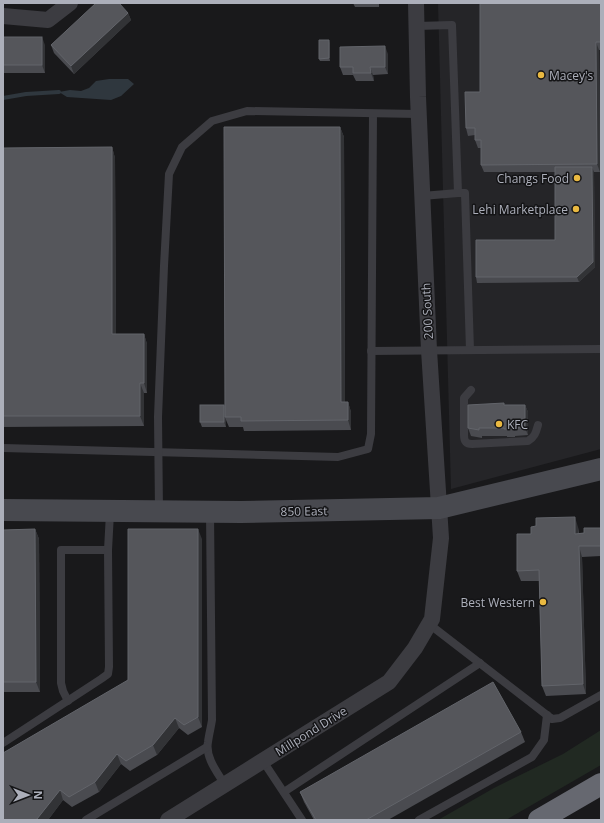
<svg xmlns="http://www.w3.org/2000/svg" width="604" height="823" font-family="'Open Sans',sans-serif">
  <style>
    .built { fill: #252528 }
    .green { fill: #212922 }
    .water { fill: #2f373e }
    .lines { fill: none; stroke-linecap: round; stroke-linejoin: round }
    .stream { stroke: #2f373e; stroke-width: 4 }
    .service { stroke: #3c3c41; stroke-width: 8 }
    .minor { stroke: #3c3c41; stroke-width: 16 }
    .secondary { stroke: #48494f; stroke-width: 22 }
    .motorway { stroke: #666870; stroke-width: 22 }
    .wall { fill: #4a4b50 }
    .shaded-wall { fill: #323336 }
    .building { fill: #55565b; stroke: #62646a }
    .poi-dot { fill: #eab941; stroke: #141416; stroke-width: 1.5 }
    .labels { text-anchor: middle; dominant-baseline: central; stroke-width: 3; stroke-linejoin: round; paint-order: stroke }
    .poi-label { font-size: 12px; fill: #acafba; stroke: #141416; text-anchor: end }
    .street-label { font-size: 12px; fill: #acafba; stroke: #141416 }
  </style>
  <rect width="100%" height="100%" fill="#19191b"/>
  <!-- built -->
  <polygon class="built" points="438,3 601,3 601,449 451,489"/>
  <!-- green -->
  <polygon class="green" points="601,730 601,765 506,820 438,820 494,788 563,754"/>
  <!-- water -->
  <polygon class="water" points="109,79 128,79 134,84 121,96 111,100 67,97 59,92 70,90 81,91 89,88 96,81"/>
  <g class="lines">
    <!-- stream -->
    <polyline class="stream" points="3,98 26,94 59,92"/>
    <!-- service -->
    <g class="service">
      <polyline points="417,26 452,25 458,193 465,193 470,350"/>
      <polyline points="422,196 458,193"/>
      <polyline points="371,351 601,349"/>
      <path d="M 471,390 L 464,398 L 464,435 C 464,441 466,444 472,444 L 528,441 C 535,437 536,432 538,425"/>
      <polyline points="3,448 338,457 368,449 371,434 373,114"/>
      <polyline points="159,511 158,417 164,266 169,174 182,147 212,121 247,111 418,114"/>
      <path d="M 210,512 L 212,720 C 211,727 209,734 208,742 C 205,757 217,772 225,785"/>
      <polyline points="429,624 552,719 560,718 601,695"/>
      <polyline points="68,701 63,691 61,683 61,550 108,550"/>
      <polyline points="3,743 101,679 108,674 109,667 108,550 110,513"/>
      <polyline points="263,761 302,820"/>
      <polyline points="284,792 480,663"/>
      <polyline points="86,820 207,747"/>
      <polyline points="419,820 532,757 544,740 547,715"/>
    </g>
    <!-- minor -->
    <g class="minor">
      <polyline points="3,16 48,20 70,3"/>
      <polyline points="168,820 389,682 415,648 432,619 441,538 429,350 418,97 416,3"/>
    </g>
    <!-- secondary -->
    <polyline class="secondary" points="3,510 241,512 439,508 601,469"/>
    <!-- motorway -->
    <polyline class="motorway" points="539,820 601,784"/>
  </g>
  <!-- wall -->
  <g class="wall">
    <polygon points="353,3 379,3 379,7 355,7"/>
    <polygon points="601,3 601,50 599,50 600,172 594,172 595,267 579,282 477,283 476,277 555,240 555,172 484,172 481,165 481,148 478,148 475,140 475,135 468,136 466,128"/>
    <polygon points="128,13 131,20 74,74 54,53 51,45"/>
    <polygon points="3,37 45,45 45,73 3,73"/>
    <polygon points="330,43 330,61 320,61 319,59"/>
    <polygon points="388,54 388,74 373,75 374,81 356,81 353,75 343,75 340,67"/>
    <polygon points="340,127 344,137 345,402 348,402 351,412 351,430 244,431 243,427 229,427 226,420 226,427 202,427 200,422 224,405 225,407"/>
    <polygon points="112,147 115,158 116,334 144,334 147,344 147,393 144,393 144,426 3,427 3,148"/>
    <polygon points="504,405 525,405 528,412 528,435 515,436 515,437 507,437 507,436 482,436 482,438 471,436 468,428"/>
    <polygon points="578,527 579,533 584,533 601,528 601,556 582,557 586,694 546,696 542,686 539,581 521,581 517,571 531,534"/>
    <polygon points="35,529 39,539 40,692 3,692 3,530"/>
    <polygon points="202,539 202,727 188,735 179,728 157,755 130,771 121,764 99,792 72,807 63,800 48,820 3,820 128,680"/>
    <polygon points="521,732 525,742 388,820 314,820 304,802 300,792"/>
  </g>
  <!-- shaded-wall -->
  <g class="shaded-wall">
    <polygon points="128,13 131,20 74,74 71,66"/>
    <polygon points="42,37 45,45 45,73 42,65"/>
    <polygon points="329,40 330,43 330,61 329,58"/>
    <polygon points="596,42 599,50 600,172 597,164"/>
    <polygon points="385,46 388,54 388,74 385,67"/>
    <polygon points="370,67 373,75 374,81 371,73"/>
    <polygon points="340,127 344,137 345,412 341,402"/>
    <polygon points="112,147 115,158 116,344 112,334"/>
    <polygon points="592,167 594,172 595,267 579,282 577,277"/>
    <polygon points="144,334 147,344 147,393 144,383"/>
    <polygon points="140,383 144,393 144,426 140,416"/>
    <polygon points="348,402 351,412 351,430 348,420"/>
    <polygon points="224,405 226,411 225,417 226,420 226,427 224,422"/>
    <polygon points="525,405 528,412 528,435 525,428"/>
    <polygon points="575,517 578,527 579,544 575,534"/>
    <polygon points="35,529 39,539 40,692 36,682"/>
    <polygon points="198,529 202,539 202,727 198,717"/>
    <polygon points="579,546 582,557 586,694 583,684"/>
    <polygon points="175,718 179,728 157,755 153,745"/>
    <polygon points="117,754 121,764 99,792 95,782"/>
    <polygon points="60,790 63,800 48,820 38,820 37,819"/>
  </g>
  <!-- building -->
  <g class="building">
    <polygon points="96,3 119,3 128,13 71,66 51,45"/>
    <polygon points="480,3 601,3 601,42 596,42 597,164 481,165 481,140 475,140 475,128 466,128 465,92 480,92"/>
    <rect x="3" y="37" width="39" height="28"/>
    <polygon points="319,40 329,40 329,58 319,59"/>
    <polygon points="385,46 385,67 370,67 371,73 353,73 353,67 340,67 340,47"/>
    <polygon points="224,127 340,127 341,402 348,402 348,420 241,421 241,417 225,417"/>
    <polygon points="112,147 112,334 144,334 144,383 140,383 140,416 3,416 3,148"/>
    <polygon points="555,167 592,167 593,262 577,277 476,277 476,240 555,240"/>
    <polygon points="504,403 504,405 525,405 525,428 512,428 512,429 504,429 504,428 479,428 479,430 468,428 468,405"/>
    <rect x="200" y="405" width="24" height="17"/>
    <polygon points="575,517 575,534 584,533 584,528 601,528 601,546 579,546 583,684 542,686 539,570 517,571 517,534 531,534 531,527 536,526 536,518"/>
    <polygon points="35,529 36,682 3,682 3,530"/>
    <polygon points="128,529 198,529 198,717 184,725 175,718 153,745 126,761 117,754 95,782 69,797 60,790 37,819 35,820 3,820 3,753 128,680"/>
    <polygon points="493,682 521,732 366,820 316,820 300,792"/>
  </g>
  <!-- markers -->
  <g class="poi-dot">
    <circle cx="541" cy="75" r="4"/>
    <circle cx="577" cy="178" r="4"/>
    <circle cx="576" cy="209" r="4"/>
    <circle cx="499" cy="424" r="4"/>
    <circle cx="543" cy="602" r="4"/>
  </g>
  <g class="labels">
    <!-- poi labels -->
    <g class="poi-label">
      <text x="549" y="75" text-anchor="start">Macey's</text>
      <text x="569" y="178">Changs Food</text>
      <text x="568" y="209">Lehi Marketplace</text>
      <text x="507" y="424" text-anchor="start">KFC</text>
      <text x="535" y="602">Best Western</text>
    </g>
    <!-- street labels -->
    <g class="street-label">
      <text transform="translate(427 311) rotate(-93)">200 South</text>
      <text transform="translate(304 511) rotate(-1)">850 East</text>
      <text transform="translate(311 731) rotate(-32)">Millpond Drive</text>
    </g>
  </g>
  <!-- border -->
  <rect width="604" height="823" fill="none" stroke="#acafba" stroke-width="8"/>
  <!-- north arrow -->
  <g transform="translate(28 795) rotate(90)" stroke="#141416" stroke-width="3" paint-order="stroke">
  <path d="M0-3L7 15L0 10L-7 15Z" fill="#acafba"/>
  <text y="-6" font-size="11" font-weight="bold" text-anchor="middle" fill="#acafba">N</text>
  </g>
</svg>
